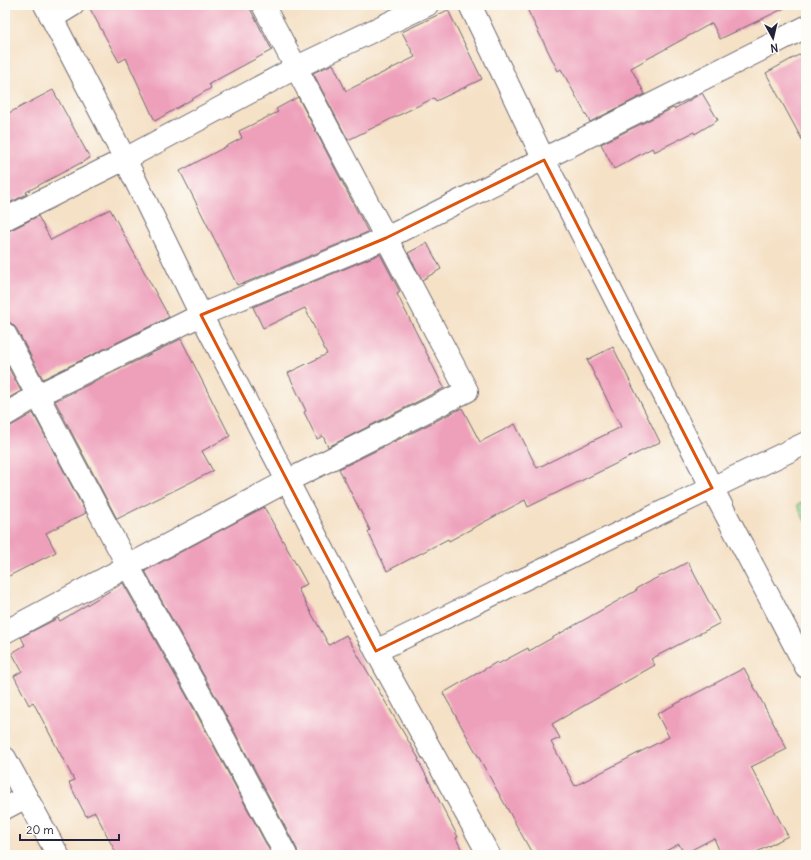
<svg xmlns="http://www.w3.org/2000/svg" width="811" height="860" font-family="Delius,sans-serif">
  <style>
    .green { fill: #9bde95; stroke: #5e8068 }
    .building { fill: #eea0bb }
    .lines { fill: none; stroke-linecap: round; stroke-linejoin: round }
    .minor-casing { stroke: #6c656c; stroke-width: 24 }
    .minor { stroke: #fff; stroke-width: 22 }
    .marked { fill: none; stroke: #de560e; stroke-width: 3; stroke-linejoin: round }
  </style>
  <rect width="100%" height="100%" fill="#fdfcf7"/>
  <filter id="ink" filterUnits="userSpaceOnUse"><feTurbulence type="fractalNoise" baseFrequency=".025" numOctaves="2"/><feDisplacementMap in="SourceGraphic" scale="8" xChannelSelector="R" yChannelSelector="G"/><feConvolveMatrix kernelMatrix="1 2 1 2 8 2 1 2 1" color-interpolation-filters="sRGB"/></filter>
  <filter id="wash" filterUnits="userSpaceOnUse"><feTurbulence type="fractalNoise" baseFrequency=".012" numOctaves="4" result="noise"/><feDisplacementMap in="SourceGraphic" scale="16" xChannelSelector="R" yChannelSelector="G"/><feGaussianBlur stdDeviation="0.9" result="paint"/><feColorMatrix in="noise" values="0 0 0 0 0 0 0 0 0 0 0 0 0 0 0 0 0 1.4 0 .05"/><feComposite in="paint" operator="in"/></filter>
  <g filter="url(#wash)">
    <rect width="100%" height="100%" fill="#f5e1c6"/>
    <!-- green -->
    <polygon class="green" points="806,501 806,523 797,505"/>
    <g id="blocks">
      <!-- building -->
      <g class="building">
        <polygon points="88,5 248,5 272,50 209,84 211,88 155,121 126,58 119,62"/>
        <polygon points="525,5 791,5 720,39 712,23 631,68 645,94 590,122 561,69 558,71"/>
        <polygon points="448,10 482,79 436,101 434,98 348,140 313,73 333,64 346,91 415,57 402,32"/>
        <polygon points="806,51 806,147 766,73"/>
        <polygon points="53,90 90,158 26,192 27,194 5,205 5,115"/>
        <polygon points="702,93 718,120 695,134 694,132 654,152 652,148 614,169 601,144 673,108 674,109"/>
        <polygon points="298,97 368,232 242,284 242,283 237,285 219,248 180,171 242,138 239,131 278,112 276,109"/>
        <polygon points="110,209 169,317 43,379 16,328 11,323 5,322 5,231 11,230 38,216 51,240"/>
        <polygon points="427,243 441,269 422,280 408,253"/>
        <polygon points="380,254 400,292 397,294 444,388 328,447 323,436 317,439 304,412 306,411 288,373 327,354 305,308 263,328 253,307"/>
        <polygon points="181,339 230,436 202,451 213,471 117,519 55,401"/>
        <polygon points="613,347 660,442 528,507 525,500 449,541 448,539 387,571 368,532 370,530 339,469 462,408 480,442 515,424 537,468 621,427 587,360"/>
        <polygon points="5,361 21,391 5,400"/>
        <polygon points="33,413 86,513 46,533 56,552 5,578 5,427 11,426"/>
        <polygon points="264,507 307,584 298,589 329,645 346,635 419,759 418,760 458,837 456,838 464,855 298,855 297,849 216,697 145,571"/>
        <polygon points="688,562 720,623 651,659 655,665 552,724 560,738 551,742 575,786 669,737 657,714 744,668 787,749 751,767 788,836 751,855 721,855 714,838 684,854 679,844 658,855 533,855 443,693 497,662 498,664 528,648 529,651 637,590 637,588"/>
        <polygon points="123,583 194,709 272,855 117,855 95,812 86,816 69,783 74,780 33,702 29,705 14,676 22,671 12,653 25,645 21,637 58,618 60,621"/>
      </g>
    </g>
  </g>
  <g filter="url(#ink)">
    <use href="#blocks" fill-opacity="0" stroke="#6c656c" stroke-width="1"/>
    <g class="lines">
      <defs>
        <g id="minor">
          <polyline points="45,5 125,159 201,315 376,651 489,855"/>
          <polyline points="470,5 544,160 712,488 806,667"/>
          <polyline points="52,18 73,5"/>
          <polyline points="5,219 125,159 297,67 427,5"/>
          <polyline points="5,334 128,566 205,703 286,855"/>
          <polyline points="5,415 38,395 201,315 386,238 806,27"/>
          <polyline points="5,632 287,481 467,391 263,5"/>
          <polyline points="376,651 712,488 806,443"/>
          <polyline points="5,758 58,855"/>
          <polyline points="5,808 26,797"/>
        </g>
      </defs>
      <!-- minor casing -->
      <use href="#minor" class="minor-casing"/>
      <!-- minor -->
      <use href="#minor" class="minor"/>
    </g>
  </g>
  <!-- marked area -->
  <path class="marked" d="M 544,160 L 712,488 L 376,651 L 201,315 L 386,238 Z"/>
  <!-- margin -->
  <rect width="811" height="860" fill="none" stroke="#fdfcf7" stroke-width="20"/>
  <!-- north arrow -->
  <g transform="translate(773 38) rotate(172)" stroke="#fdfcf7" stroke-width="3" paint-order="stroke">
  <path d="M0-3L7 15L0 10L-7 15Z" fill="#22223b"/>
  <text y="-6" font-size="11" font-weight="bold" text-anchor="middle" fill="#22223b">N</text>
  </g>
  <!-- scale -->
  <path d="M20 834v6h99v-6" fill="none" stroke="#22223b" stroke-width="2"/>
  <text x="26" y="834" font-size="12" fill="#22223b" stroke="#fdfcf7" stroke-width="3" paint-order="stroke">20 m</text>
</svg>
